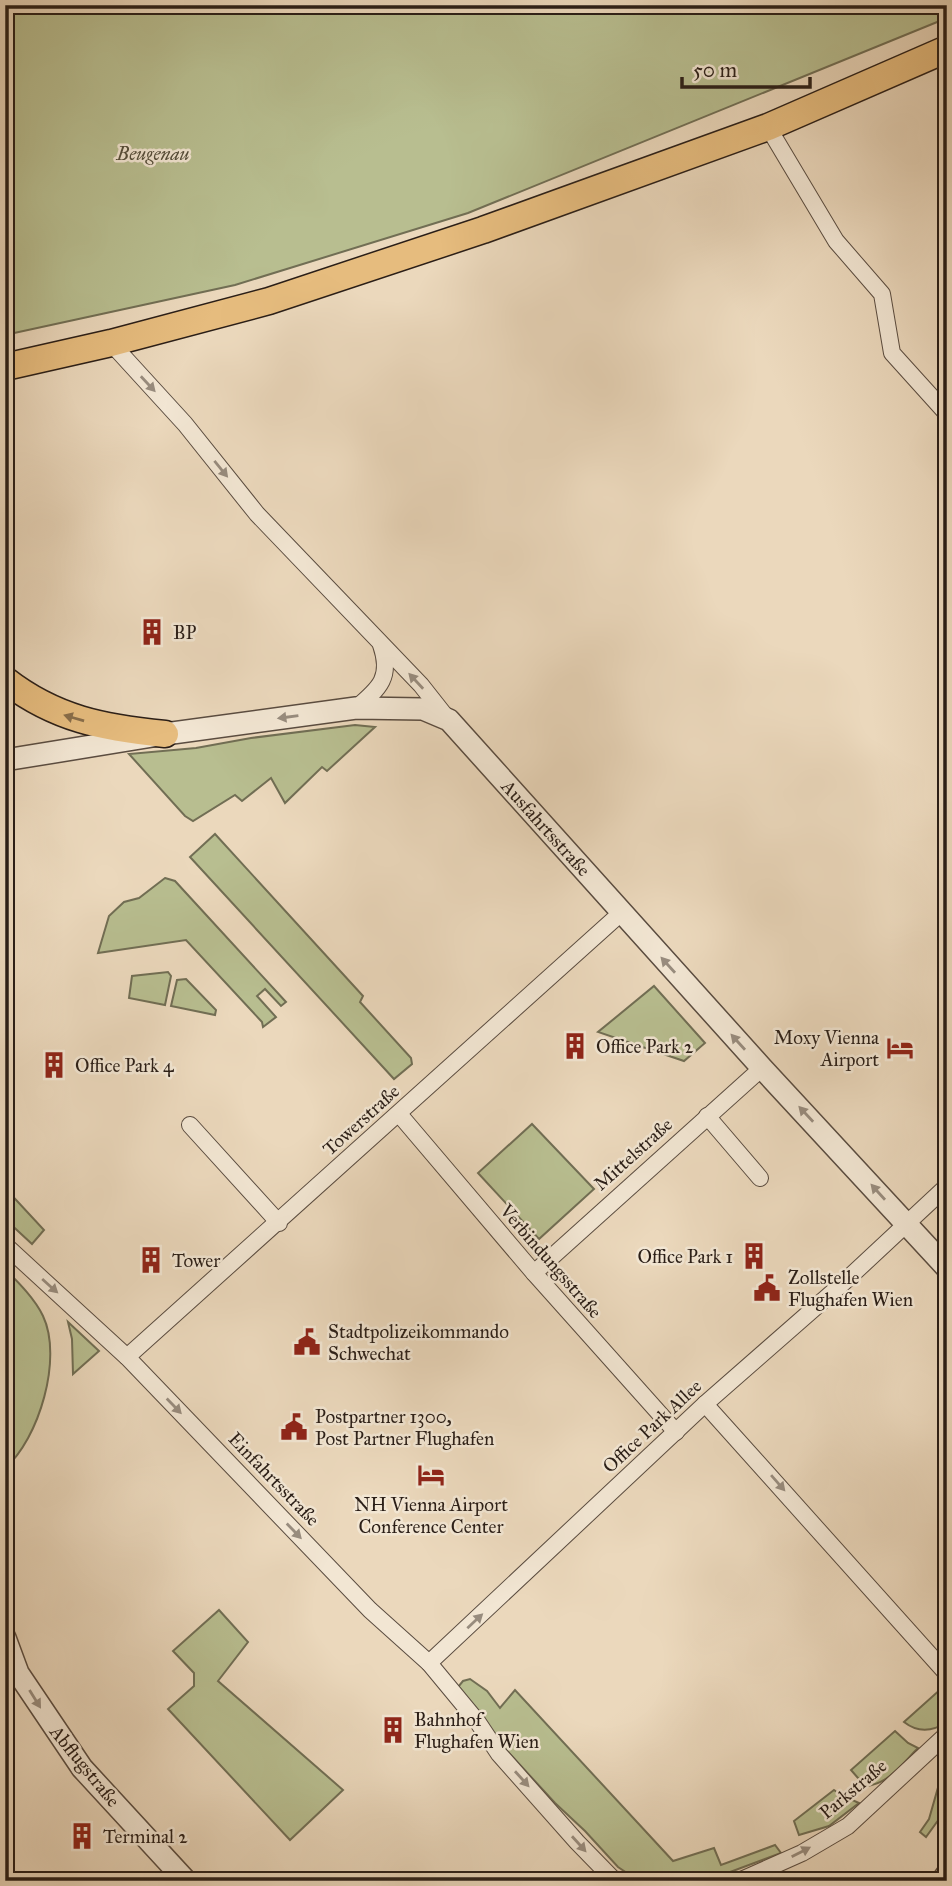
<svg xmlns="http://www.w3.org/2000/svg" width="952" height="1886" font-family="'IM FELL Great Primer',serif">
  <style>
    .green { fill: #b8be90; stroke: #716e54; stroke-width: 2 }
    .lines { fill: none; stroke-linecap: round; stroke-linejoin: round }
    .minor-casing { stroke: #5a4c40; stroke-width: 18 }
    .tertiary-casing { stroke: #5a4c40; stroke-width: 24 }
    .primary-casing { stroke: #2a1e17; stroke-width: 29 }
    .minor { stroke: #f2e6d3; stroke-width: 16 }
    .tertiary { stroke: #f2e6d3; stroke-width: 21 }
    .primary { stroke: #e6bc7e; stroke-width: 26 }
    .oneway { fill: #988c7e }
    .oneway2 { fill: #886d4a }
    .labels { text-anchor: middle; dominant-baseline: central; stroke-width: 5; stroke-linejoin: round; paint-order: stroke }
    .park-label { font-size: 19px; font-style: italic; fill: #554e3b; stroke: #f2e6d3 }
    .poi-label { font-size: 19px; fill: #2a1e17; stroke: #f2e6d3; text-anchor: start }
    .street-label { font-size: 19px; fill: #2a1e17; stroke: #f2e6d3 }
  </style>
  <rect width="100%" height="100%" fill="#ebd8bc"/>
  <filter id="stains"><feTurbulence type="fractalNoise" baseFrequency=".00286" numOctaves="4"/><feColorMatrix values="0 0 0 0 .2 0 0 0 0 .09 0 0 0 0 .02 0 0 0 .5 -.17"/></filter>
  <radialGradient id="worn" r=".72"><stop offset=".6" stop-color="#630" stop-opacity="0"/><stop offset="1" stop-color="#630" stop-opacity=".3"/></radialGradient>
  <!-- green -->
  <g class="green">
    <polygon points="5,5 947,5 947,18 468,213 235,285 5,335"/>
    <polygon points="355,725 375,727 327,771 322,767 285,803 271,778 242,801 235,795 193,821 185,816 129,754 196,748 251,738"/>
    <polygon points="215,834 363,996 360,1002 411,1058 412,1064 394,1079 190,857"/>
    <polygon points="165,878 175,881 286,1002 281,1006 265,989 257,996 276,1017 263,1027 262,1022 186,940 98,953 109,916 124,902 139,898"/>
    <polygon points="168,972 171,976 165,1005 129,998 132,976"/>
    <polygon points="186,979 216,1010 215,1015 171,1006 177,980"/>
    <polygon points="654,986 705,1043 684,1061 598,1032"/>
    <polygon points="532,1124 594,1189 539,1239 478,1173"/>
    <polygon points="5,1188 44,1230 32,1244 5,1219"/>
    <path d="M 5,1269 C 19,1283 35,1299 43,1316 C 63,1358 39,1439 5,1468 Z"/>
    <polygon points="68,1322 99,1351 73,1374 72,1339"/>
    <polygon points="219,1610 248,1642 218,1681 343,1790 290,1840 168,1709 194,1686 194,1673 173,1651"/>
    <polygon points="470,1679 487,1691 500,1708 515,1690 673,1861 714,1848 721,1865 775,1845 781,1853 706,1881 639,1881 618,1867 585,1831 555,1803 500,1743 458,1687 463,1681"/>
    <path d="M 943,1687 L 947,1688 L 947,1722 C 932,1732 918,1733 904,1722 Z"/>
    <path d="M 895,1731 L 908,1743 L 918,1748 C 903,1763 888,1785 865,1786 L 851,1770 Z"/>
    <polygon points="947,1756 947,1808 926,1837 920,1832 929,1819"/>
    <polygon points="834,1790 841,1795 859,1803 829,1826 799,1835 794,1821"/>
  </g>
  <g class="lines">
    <defs>
      <g id="minor">
        <polyline points="768,127 836,241 882,294 892,353 947,414"/>
        <polyline points="111,343 185,424 257,514 421,685 447,718"/>
        <path d="M 356,708 C 380,688 392,677 381,645"/>
        <polyline points="399,1114 534,1273 676,1432"/>
        <polyline points="707,1116 760,1178"/>
        <polyline points="190,1125 279,1223"/>
        <polyline points="5,1245 127,1357 370,1610 429,1663 477,1721 499,1754 577,1842 615,1881"/>
        <polyline points="534,1273 762,1068"/>
        <polyline points="127,1357 621,913"/>
        <polyline points="705,1404 947,1674"/>
        <polyline points="429,1663 705,1404 842,1284 947,1186"/>
        <polyline points="739,1881 802,1853 848,1826 947,1734"/>
      </g>
      <g id="tertiary">
        <polyline points="5,760 165,734 356,708 423,709 449,720 762,1068 947,1268"/>
        <polyline points="5,1638 18,1673 82,1768 186,1881"/>
        <polyline points="942,1881 947,1874"/>
      </g>
      <g id="primary">
        <polyline points="5,367 111,343 269,301 483,230 768,127 947,49"/>
        <path d="M 5,680 C 55,719 104,728 165,734"/>
      </g>
    </defs>
    <!-- minor casing -->
    <use href="#minor" class="minor-casing"/>
    <!-- tertiary casing -->
    <use href="#tertiary" class="tertiary-casing"/>
    <!-- primary casing -->
    <use href="#primary" class="primary-casing"/>
    <!-- minor -->
    <use href="#minor" class="minor"/>
    <!-- tertiary -->
    <use href="#tertiary" class="tertiary"/>
    <!-- primary -->
    <use href="#primary" class="primary"/>
  </g>
  <!-- one-way arrows -->
  <defs><path id="oneway-solid" d="M-6-.8H1V-3.2L6.5 0L1 3.2V.8H-6Z" transform="scale(1.75)"/></defs>
  <g class="oneway">
    <use href="#oneway-solid" transform="translate(148 384) rotate(47)"/>
    <use href="#oneway-solid" transform="translate(221 469) rotate(51)"/>
    <use href="#oneway-solid" transform="translate(416 681) rotate(-133)"/>
    <use href="#oneway-solid" transform="translate(288 717) rotate(172)"/>
    <use href="#oneway-solid" transform="translate(668 965) rotate(-132)"/>
    <use href="#oneway-solid" transform="translate(738 1042) rotate(-132)"/>
    <use href="#oneway-solid" transform="translate(806 1114) rotate(-133)"/>
    <use href="#oneway-solid" transform="translate(878 1192) rotate(-132)"/>
    <use href="#oneway-solid" transform="translate(50 1286) rotate(42)"/>
    <use href="#oneway-solid" transform="translate(174 1406) rotate(46)"/>
    <use href="#oneway-solid" transform="translate(778 1483) rotate(49)"/>
    <use href="#oneway-solid" transform="translate(294 1531) rotate(46)"/>
    <use href="#oneway-solid" transform="translate(475 1621) rotate(-43)"/>
    <use href="#oneway-solid" transform="translate(35 1699) rotate(58)"/>
    <use href="#oneway-solid" transform="translate(522 1779) rotate(48)"/>
    <use href="#oneway-solid" transform="translate(579 1844) rotate(48)"/>
    <use href="#oneway-solid" transform="translate(801 1852) rotate(-27)"/>
  </g>
  <use class="oneway2" href="#oneway-solid" transform="translate(74 718) rotate(-164)"/>
  <!-- icons -->
  <defs>
    <symbol id="building-bare" viewBox="-9 -9 18 18"><path d="M-4-6H4V6H1V3H-1V6H-4ZM-2.5-4.3h1.7v1.8h-1.7ZM.8-4.3h1.7v1.8H.8ZM-2.5-1h1.7V.8h-1.7ZM.8-1h1.7V.8H.8Z" fill="#8f2418" stroke="#f2e6d3" stroke-width="2.5" paint-order="stroke"/></symbol>
    <symbol id="hotel-bare" viewBox="-9 -9 18 18"><path d="M-6-4.5h1.5V1H6V5H4.5V3h-9V5H-6ZM-4 0a1.8 1.8 0 1 1 3.6 0ZM.5 0V-2.5h3Q6-2.5 6 0Z" fill="#8f2418" stroke="#f2e6d3" stroke-width="2.5" paint-order="stroke"/></symbol>
    <symbol id="civic-bare" viewBox="-9 -9 18 18"><path d="M-.6-6.5H3V-4.5H.6V-3L4-1V1h2V6H-6V1h2V-1L-.6-3ZM-1.2 2.5V6h2.4V2.5Z" fill="#8f2418" stroke="#f2e6d3" stroke-width="2.5" paint-order="stroke"/></symbol>
  </defs>
  <g fill-rule="evenodd">
    <use href="#building-bare" x="133" y="613" width="38" height="38"/>
    <use href="#building-bare" x="556" y="1027" width="38" height="38"/>
    <use href="#hotel-bare" x="881" y="1029" width="38" height="38"/>
    <use href="#building-bare" x="35" y="1046" width="38" height="38"/>
    <use href="#building-bare" x="735" y="1237" width="38" height="38"/>
    <use href="#building-bare" x="132" y="1241" width="38" height="38"/>
    <use href="#civic-bare" x="748" y="1269" width="38" height="38"/>
    <use href="#civic-bare" x="288" y="1323" width="38" height="38"/>
    <use href="#civic-bare" x="275" y="1408" width="38" height="38"/>
    <use href="#hotel-bare" x="412" y="1456" width="38" height="38"/>
    <use href="#building-bare" x="374" y="1711" width="38" height="38"/>
    <use href="#building-bare" x="63" y="1817" width="38" height="38"/>
  </g>
  <g class="labels">
    <!-- park labels -->
    <g class="park-label">
      <text x="153" y="153">Beugenau</text>
    </g>
    <!-- poi labels -->
    <g class="poi-label">
      <text x="173" y="632">BP</text>
      <text x="879" y="1037" text-anchor="end">Moxy Vienna<tspan x="879" dy="22">Airport</tspan></text>
      <text x="596" y="1046">Office Park 2</text>
      <text x="75" y="1065">Office Park 4</text>
      <text x="733" y="1256" text-anchor="end">Office Park 1</text>
      <text x="172" y="1260">Tower</text>
      <text x="788" y="1277">Zollstelle<tspan x="788" dy="22">Flughafen Wien</tspan></text>
      <text x="328" y="1331">Stadtpolizeikommando<tspan x="328" dy="22">Schwechat</tspan></text>
      <text x="315" y="1416">Postpartner 1300,<tspan x="315" dy="22">Post Partner Flughafen</tspan></text>
      <text x="431" y="1504" text-anchor="middle">NH Vienna Airport<tspan x="431" dy="22">Conference Center</tspan></text>
      <text x="414" y="1719">Bahnhof<tspan x="414" dy="22">Flughafen Wien</tspan></text>
      <text x="103" y="1836">Terminal 2</text>
    </g>
    <!-- street labels -->
    <g class="street-label">
      <text transform="translate(546 828) rotate(48)">Ausfahrtsstraße</text>
      <text transform="translate(361 1120) rotate(-42)">Towerstraße</text>
      <text transform="translate(633 1154) rotate(-42)">Mittelstraße</text>
      <text transform="translate(551 1261) rotate(49)">Verbindungsstraße</text>
      <text transform="translate(652 1426) rotate(-43)">Office Park Allee</text>
      <text transform="translate(274 1479) rotate(46)">Einfahrtsstraße</text>
      <text transform="translate(85 1766) rotate(51)">Abflugstraße</text>
      <text transform="translate(853 1789) rotate(-40)">Parkstraße</text>
    </g>
  </g>
  <!-- margin -->
  <rect width="952" height="1886" fill="none" stroke="#ebd8bc" stroke-width="28"/>
  <rect x="7" y="7" width="938" height="1872" fill="none" stroke="#2a1e17" stroke-width="3.5"/>
  <rect x="14" y="14" width="924" height="1858" fill="none" stroke="#2a1e17" stroke-width="2"/>
  <!-- scale -->
  <path d="M682 77v10h128v-10" fill="none" stroke="#2a1e17" stroke-width="3.5"/>
  <text x="693" y="77" font-size="21" fill="#2a1e17" stroke="#f2e6d3" stroke-width="5" paint-order="stroke">50 m</text>
  <rect width="100%" height="100%" filter="url(#stains)"/>
  <rect width="100%" height="100%" fill="url(#worn)"/>
</svg>
